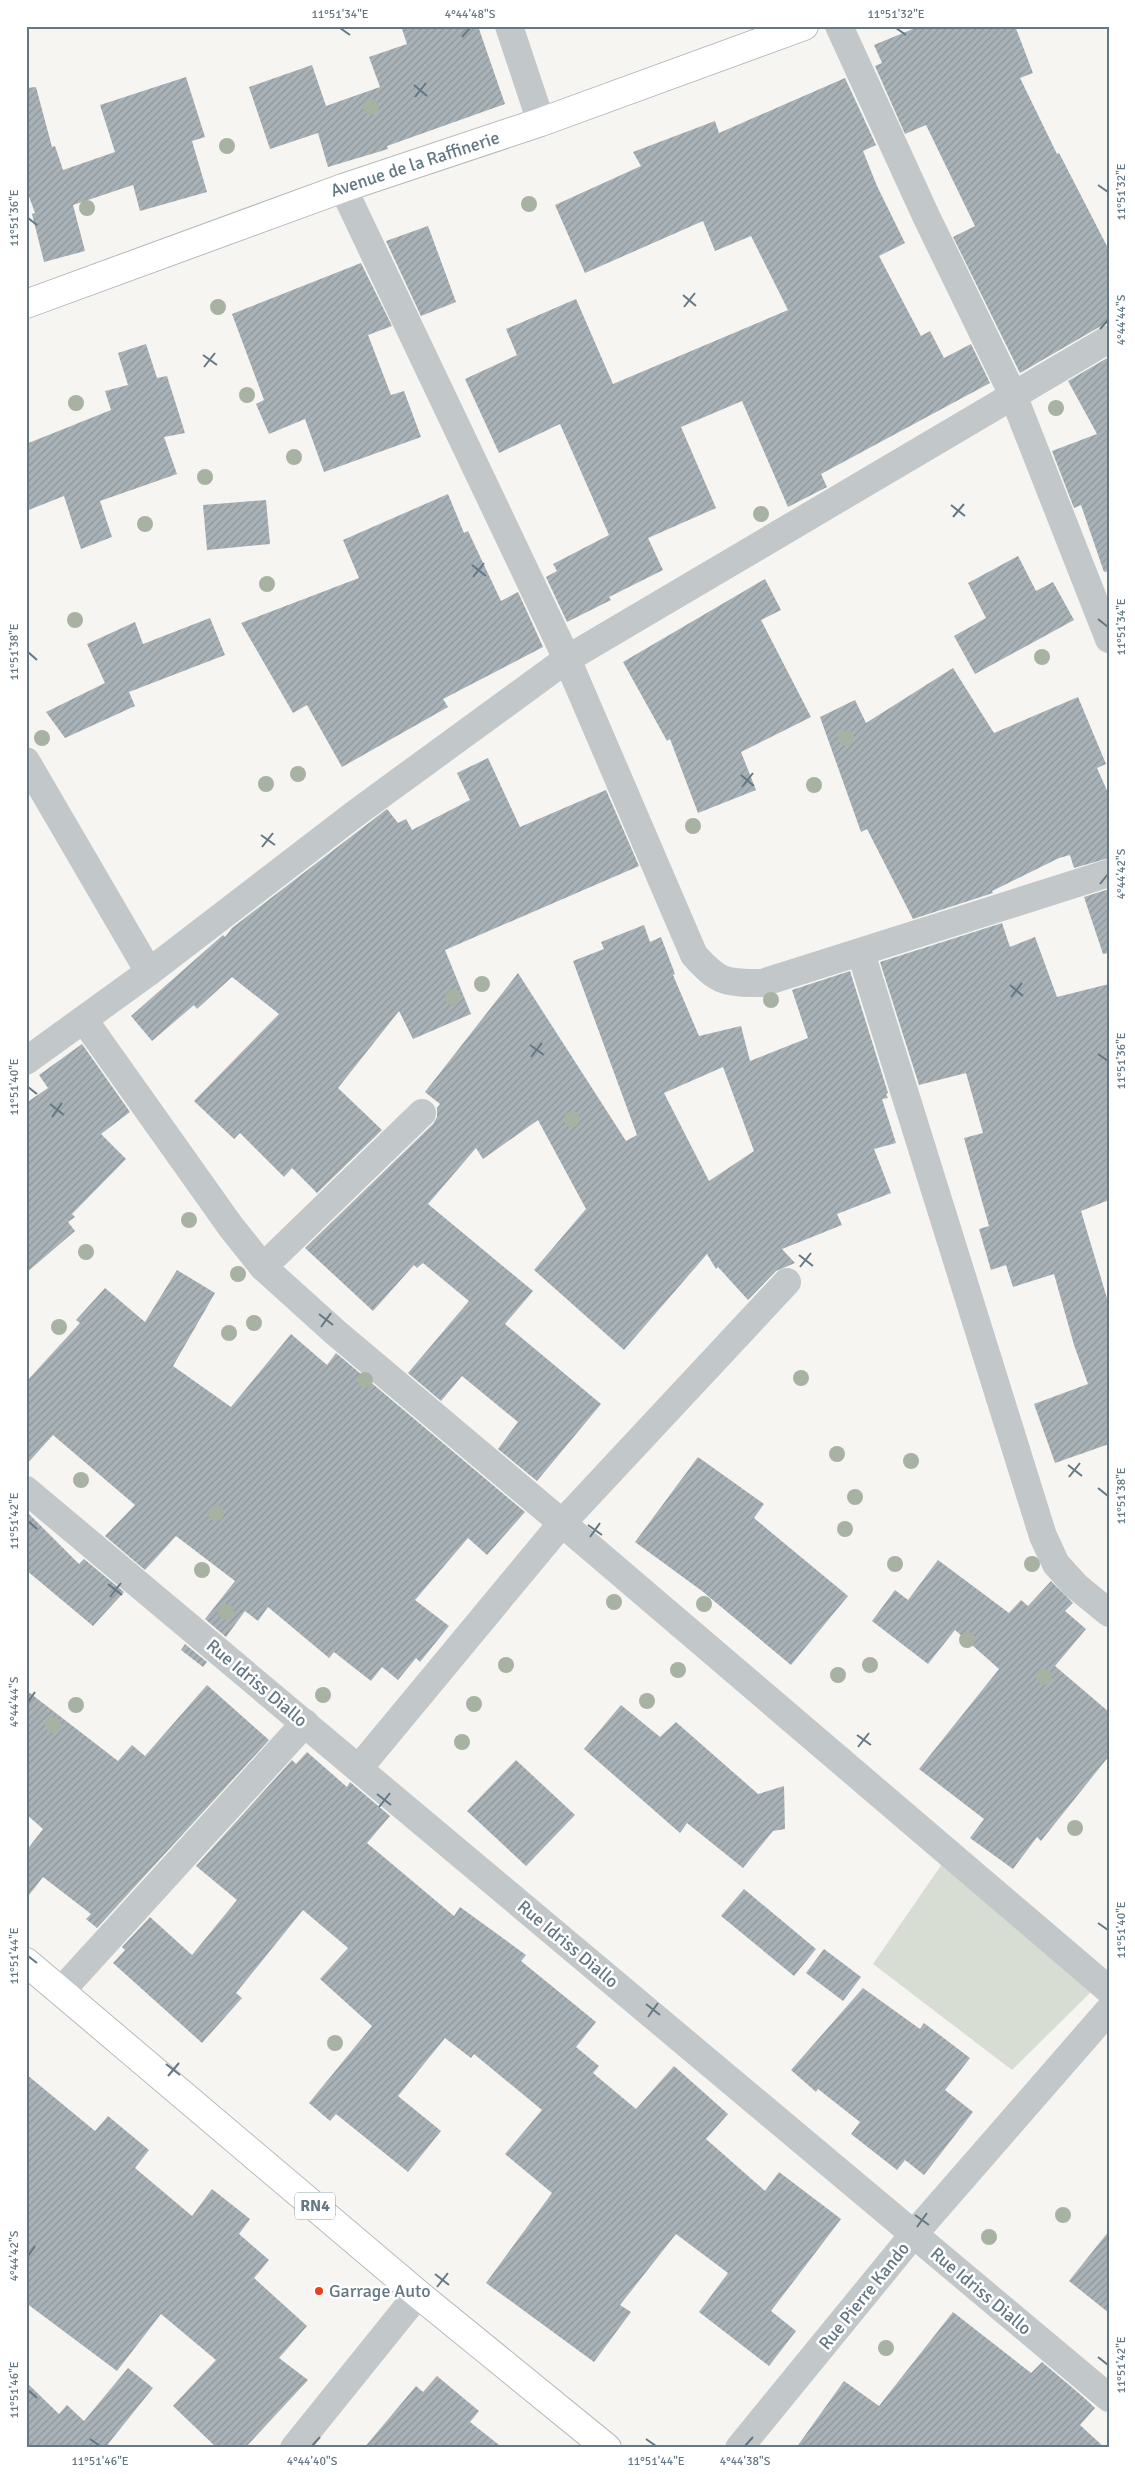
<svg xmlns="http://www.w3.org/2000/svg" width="1135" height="2474" font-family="Signika,sans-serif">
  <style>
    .green { fill: #d7ddd2 }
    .building { fill: url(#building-hatch); fill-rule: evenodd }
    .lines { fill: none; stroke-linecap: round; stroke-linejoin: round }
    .secondary-casing { stroke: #b4babe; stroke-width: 30 }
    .highway-casing { stroke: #b7babd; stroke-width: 30 }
    .street { stroke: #c2c7c9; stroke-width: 28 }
    .secondary { stroke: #fff; stroke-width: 28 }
    .highway { stroke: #fff; stroke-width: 28 }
    .tree { fill: #a8b2a2 }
    .ticks { fill: none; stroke: #637884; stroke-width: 2 }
    .poi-dot { fill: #ea3e1d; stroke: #fff; stroke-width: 2 }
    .labels { text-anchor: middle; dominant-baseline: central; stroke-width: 5; stroke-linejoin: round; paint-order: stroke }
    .shield { fill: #fff; stroke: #92a0a9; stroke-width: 1 }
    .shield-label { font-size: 16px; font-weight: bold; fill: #637884 }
    .street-label { font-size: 18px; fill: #637884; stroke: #fff }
    .poi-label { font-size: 18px; fill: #637884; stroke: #fff; text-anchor: start }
    .neatline { fill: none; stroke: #637884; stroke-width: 2 }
    .ticks-label { font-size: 12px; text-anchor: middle; fill: #637884 }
  </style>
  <defs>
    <pattern id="building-hatch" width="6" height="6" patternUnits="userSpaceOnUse" patternTransform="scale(1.25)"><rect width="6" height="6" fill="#a9b3b7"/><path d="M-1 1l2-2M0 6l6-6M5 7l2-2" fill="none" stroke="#8d969a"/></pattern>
  </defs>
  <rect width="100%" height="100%" fill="#f6f5f1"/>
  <!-- green -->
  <polygon class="green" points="944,1861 1094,1989 1012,2070 873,1964"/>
  <!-- building -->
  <g class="building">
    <polygon points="401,26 478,26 505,104 387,146 388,149 328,167 318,133 270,149 249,87 312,65 326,106 380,87 369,57 407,44"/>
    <polygon points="920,26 1015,26 1033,73 1020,78 1057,154 1059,153 1109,250 1109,323 1101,326 1020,373 953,237 975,226 926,125 905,134 875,66 882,63 874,45"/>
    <polygon points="186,77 205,137 192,141 207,192 140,211 133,185 73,205 85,251 44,262 32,214 35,213 26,188 26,88 36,87 52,147 55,146 63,170 115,152 100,105"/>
    <polygon points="845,78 876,145 863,151 877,186 905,243 879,256 921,336 930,331 944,358 971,344 990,383 821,474 827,487 788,507 742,401 681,427 716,508 648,538 663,570 609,597 611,600 567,622 546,577 557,571 553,564 609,535 560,424 499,453 465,379 517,355 506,329 576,299 613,384 788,310 751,236 715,251 703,221 585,273 555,205 641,166 633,152 715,121 719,133"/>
    <polygon points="428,226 456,302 421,316 386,241"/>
    <polygon points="361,263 392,326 368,335 391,395 404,391 421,437 324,472 305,419 269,434 256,404 264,400 232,314"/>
    <polygon points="146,344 157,378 167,376 185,433 164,437 177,474 100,501 112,537 81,549 64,496 26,511 26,444 111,410 105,391 128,385 118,353"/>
    <polygon points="1109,357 1109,571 1104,572 1081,505 1074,508 1052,451 1097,434 1068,381"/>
    <polygon points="448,494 464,533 468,531 501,601 518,592 543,647 443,699 448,707 342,767 307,705 293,713 241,623 359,578 343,540"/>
    <polygon points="266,500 270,544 207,550 203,505"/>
    <polygon points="1018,556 1036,591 1053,582 1074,620 975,674 954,636 986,618 968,583"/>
    <polygon points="765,579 781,610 761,620 811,717 741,752 756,790 698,813 670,739 667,741 623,662"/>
    <polygon points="210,618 225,655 129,692 135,706 65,738 46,712 105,683 87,644 135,622 143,644"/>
    <polygon points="953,668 994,733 1078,697 1106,764 1097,768 1109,795 1109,858 1074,868 1070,855 1059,858 992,891 993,893 913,919 867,829 861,832 820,717 855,700 866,723"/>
    <polygon points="488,758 520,827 606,790 639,866 445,950 471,1014 413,1039 399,1011 338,1088 382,1130 317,1193 292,1168 284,1177 240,1133 234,1139 194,1101 279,1014 232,977 197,1009 194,1005 152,1041 131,1016 223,935 225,937 232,928 387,809 398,823 406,819 412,830 470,800 457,773"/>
    <polygon points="1109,889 1109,953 1103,954 1084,897"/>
    <polygon points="1002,923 1010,947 1035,937 1057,997 1109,984 1109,1200 1081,1211 1109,1305 1109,1444 1055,1463 1034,1404 1088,1384 1074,1345 1054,1274 1013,1287 1006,1265 991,1270 979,1229 989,1226 964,1138 983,1133 966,1073 919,1085 880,962"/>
    <path d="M 644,925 L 650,942 L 661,937 L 675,974 L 673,975 L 699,1036 L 741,1026 L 750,1061 L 808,1038 L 792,990 L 850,971 L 888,1093 L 886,1094 L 888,1098 L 882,1099 L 896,1143 L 874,1149 L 891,1193 L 837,1214 L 842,1225 L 782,1249 L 795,1263 L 776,1271 L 748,1300 L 718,1267 L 716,1269 L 707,1254 L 624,1350 L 534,1270 L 586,1209 L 538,1120 L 483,1159 L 476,1148 L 428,1204 L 533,1291 L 505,1324 L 601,1404 L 537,1481 L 498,1449 L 518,1422 L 462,1376 L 441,1401 L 408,1373 L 469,1301 L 423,1263 L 417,1268 L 414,1265 L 373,1311 L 305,1248 L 433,1124 L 437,1117 L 437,1108 L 440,1104 L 425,1092 L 518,973 L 626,1141 L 637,1135 L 573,961 L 604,949 L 601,942 ZM 723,1067 L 754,1151 L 709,1181 L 664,1093 Z"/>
    <polygon points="82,1044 130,1112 101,1134 126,1159 72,1214 75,1217 68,1222 75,1231 26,1273 26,1103 48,1088 39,1075"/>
    <polygon points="177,1270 215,1293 173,1366 231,1407 291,1334 327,1365 336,1353 525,1512 487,1555 468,1538 415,1600 449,1626 420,1662 416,1658 398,1680 382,1667 371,1681 334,1652 329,1658 268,1607 258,1621 245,1611 226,1637 205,1619 235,1581 176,1536 145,1570 105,1536 135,1505 53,1435 26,1465 26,1382 80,1323 76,1320 105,1288 145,1322"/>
    <polygon points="698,1457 764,1504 754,1518 848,1596 791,1665 702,1591 635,1542"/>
    <polygon points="26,1511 79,1564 84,1559 124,1592 93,1626 26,1570"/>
    <polygon points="938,1560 1009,1613 1021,1600 1028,1606 1051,1581 1073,1603 1065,1611 1086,1629 1055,1666 1109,1712 1109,1756 1041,1841 1037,1837 1013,1869 970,1838 984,1819 919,1769 999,1669 955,1630 928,1664 872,1621 895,1590 908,1600"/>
    <polygon points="185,1644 207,1662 203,1667 181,1650"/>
    <polygon points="207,1685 269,1740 97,1928 86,1919 91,1914 43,1877 26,1899 26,1851 43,1829 26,1814 26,1690 118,1761 132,1745 145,1756"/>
    <polygon points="621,1705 660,1737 676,1722 758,1794 784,1786 785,1829 773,1831 743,1868 687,1823 680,1833 584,1749"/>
    <polygon points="307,1752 347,1787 350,1782 390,1816 367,1843 454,1916 460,1907 526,1955 521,1961 596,2022 576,2047 599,2066 593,2073 636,2109 674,2066 728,2114 706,2139 765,2191 779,2172 841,2219 771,2311 796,2331 769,2366 699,2312 728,2273 676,2234 620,2305 631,2312 594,2362 486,2283 552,2193 505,2154 542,2110 474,2054 471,2058 445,2038 398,2096 441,2131 408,2172 336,2114 330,2121 309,2103 372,2026 320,1979 348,1948 303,1910 236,1993 242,1998 202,2043 113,1963 125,1950 122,1947 150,1917 192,1955 237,1900 196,1866 292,1760 296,1764"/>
    <polygon points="516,1760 575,1815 526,1866 467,1811"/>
    <polygon points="744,1889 816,1949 794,1976 721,1916"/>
    <polygon points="824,1949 861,1977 843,2001 806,1973"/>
    <polygon points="863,1988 920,2029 924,2023 970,2058 945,2090 973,2112 924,2175 905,2160 897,2170 851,2134 860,2122 818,2089 816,2092 791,2070"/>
    <polygon points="26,2074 95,2131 108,2116 149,2150 135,2168 192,2216 212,2189 250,2219 239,2234 269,2260 254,2278 307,2326 279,2358 308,2380 245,2448 217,2448 173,2406 216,2360 161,2314 117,2371 26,2303"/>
    <polygon points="1109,2231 1109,2313 1069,2281"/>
    <polygon points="953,2312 1031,2373 1042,2362 1081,2395 1095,2408 1080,2425 1105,2448 796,2448 844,2381 879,2406"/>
    <polygon points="128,2368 153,2388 108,2444 112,2448 26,2448 26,2382 59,2414 67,2405 84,2421"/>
    <polygon points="437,2376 479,2411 470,2422 503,2448 364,2448 416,2386 423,2392"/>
  </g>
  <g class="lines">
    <defs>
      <polyline id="secondary" points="26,304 343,188 541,122 804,26"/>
      <polyline id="highway" points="26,1962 418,2294 607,2448"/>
    </defs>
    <!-- secondary casing -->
    <use href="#secondary" class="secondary-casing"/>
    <!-- highway casing -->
    <use href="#highway" class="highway-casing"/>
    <!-- street -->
    <g class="street">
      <polyline points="509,26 541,122"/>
      <polyline points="839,26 926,216 1013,395 1109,639"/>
      <path d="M 343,188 L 567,659 L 694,955 C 719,983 726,983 762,983 L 1109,873"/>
      <polyline points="26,761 149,972"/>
      <polyline points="861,953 1043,1536 1056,1564 1076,1586 1109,1613"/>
      <polyline points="84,1020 231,1227 263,1267 335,1332 562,1523 1109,1990"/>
      <polyline points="26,1061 149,972 356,813 567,659 1109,339"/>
      <polyline points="263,1267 422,1113"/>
      <polyline points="26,1490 1109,2398"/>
      <polyline points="359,1768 562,1523 787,1282"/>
      <polyline points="61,1991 305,1723"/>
      <polyline points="294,2448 418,2294"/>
      <polyline points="739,2448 913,2235 1109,2010"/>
    </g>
    <!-- secondary -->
    <use href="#secondary" class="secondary"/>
    <!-- highway -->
    <use href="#highway" class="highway"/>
  </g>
  <!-- trees -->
  <g class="tree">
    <circle cx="371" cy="107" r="8"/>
    <circle cx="227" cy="146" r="8"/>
    <circle cx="529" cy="204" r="8"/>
    <circle cx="87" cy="208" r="8"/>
    <circle cx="218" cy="307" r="8"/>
    <circle cx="247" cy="395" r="8"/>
    <circle cx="76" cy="403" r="8"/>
    <circle cx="1056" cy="408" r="8"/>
    <circle cx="294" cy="457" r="8"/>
    <circle cx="205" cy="477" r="8"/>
    <circle cx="761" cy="514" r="8"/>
    <circle cx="145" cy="524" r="8"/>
    <circle cx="267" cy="584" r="8"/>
    <circle cx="75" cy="620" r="8"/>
    <circle cx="1042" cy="657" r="8"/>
    <circle cx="42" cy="738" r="8"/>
    <circle cx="846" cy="738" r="8"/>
    <circle cx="298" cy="774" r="8"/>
    <circle cx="266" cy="784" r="8"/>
    <circle cx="814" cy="785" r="8"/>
    <circle cx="693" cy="826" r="8"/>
    <circle cx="482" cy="984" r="8"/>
    <circle cx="453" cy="997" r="8"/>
    <circle cx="771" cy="1000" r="8"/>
    <circle cx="572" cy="1119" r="8"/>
    <circle cx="189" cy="1220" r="8"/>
    <circle cx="86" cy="1252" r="8"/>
    <circle cx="238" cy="1274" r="8"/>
    <circle cx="254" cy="1323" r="8"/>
    <circle cx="59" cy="1327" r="8"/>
    <circle cx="229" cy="1333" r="8"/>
    <circle cx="801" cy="1378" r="8"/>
    <circle cx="365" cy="1380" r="8"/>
    <circle cx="837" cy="1454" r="8"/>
    <circle cx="911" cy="1461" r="8"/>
    <circle cx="81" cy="1480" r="8"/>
    <circle cx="855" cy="1497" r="8"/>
    <circle cx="216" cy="1513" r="8"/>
    <circle cx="845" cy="1529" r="8"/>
    <circle cx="895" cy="1564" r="8"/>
    <circle cx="1032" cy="1564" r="8"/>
    <circle cx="202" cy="1570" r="8"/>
    <circle cx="614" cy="1602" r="8"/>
    <circle cx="704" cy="1604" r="8"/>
    <circle cx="226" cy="1612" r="8"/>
    <circle cx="967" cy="1640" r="8"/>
    <circle cx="506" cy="1665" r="8"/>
    <circle cx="870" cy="1665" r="8"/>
    <circle cx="678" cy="1670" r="8"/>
    <circle cx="838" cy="1675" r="8"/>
    <circle cx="1044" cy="1677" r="8"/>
    <circle cx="323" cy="1695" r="8"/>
    <circle cx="647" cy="1701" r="8"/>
    <circle cx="474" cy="1704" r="8"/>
    <circle cx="76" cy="1705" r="8"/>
    <circle cx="53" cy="1725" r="8"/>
    <circle cx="462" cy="1742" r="8"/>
    <circle cx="1075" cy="1828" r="8"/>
    <circle cx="335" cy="2043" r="8"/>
    <circle cx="1063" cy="2215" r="8"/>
    <circle cx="989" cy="2237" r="8"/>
    <circle cx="886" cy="2348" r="8"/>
  </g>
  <!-- ticks -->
  <path class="ticks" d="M 340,28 L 350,35M 896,28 L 906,35M 462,37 L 470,28M 414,85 L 427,96M 415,97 L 426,83M 1098,185 L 1108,192M 28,218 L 37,225M 683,295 L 696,306M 684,307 L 695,293M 1100,329 L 1108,320M 203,355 L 217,365M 204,367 L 215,353M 951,505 L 965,516M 953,517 L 964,504M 472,565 L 486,576M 473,577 L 484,563M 1098,619 L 1108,627M 28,652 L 37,660M 741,775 L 754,786M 742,787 L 753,773M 261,835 L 275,845M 262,847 L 273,833M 1100,884 L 1108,874M 1010,985 L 1023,996M 1011,997 L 1022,983M 530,1045 L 544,1055M 1098,1054 L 1108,1061M 531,1057 L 542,1043M 28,1087 L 37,1094M 50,1104 L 64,1115M 52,1117 L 62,1103M 799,1255 L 813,1266M 800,1267 L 811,1253M 319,1314 L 333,1325M 321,1327 L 331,1313M 1068,1465 L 1082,1476M 1069,1477 L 1080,1463M 1098,1488 L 1108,1496M 28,1521 L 37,1529M 588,1525 L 602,1535M 590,1537 L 600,1523M 108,1584 L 122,1595M 110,1597 L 121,1583M 28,1702 L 35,1692M 857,1735 L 871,1745M 858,1747 L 869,1733M 377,1794 L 391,1805M 379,1807 L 390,1793M 1098,1923 L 1108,1930M 28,1956 L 37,1963M 646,2004 L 660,2015M 648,2017 L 658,2003M 166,2064 L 180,2075M 168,2076 L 179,2063M 915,2215 L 929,2225M 917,2227 L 927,2213M 28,2256 L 35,2246M 435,2274 L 449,2285M 437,2287 L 448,2273M 1098,2357 L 1108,2365M 28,2390 L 37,2398M 90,2439 L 100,2446M 646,2439 L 656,2446M 312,2446 L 320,2437M 745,2446 L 753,2437"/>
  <!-- markers -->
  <circle class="poi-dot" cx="319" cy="2291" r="5"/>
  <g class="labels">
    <!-- shield labels -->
    <rect class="shield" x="295" y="2192.5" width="40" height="27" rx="4"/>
    <g class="shield-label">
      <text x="315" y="2206">RN4</text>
    </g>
    <!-- street labels -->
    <g class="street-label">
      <text transform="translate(415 164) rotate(-18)">Avenue de la Raffinerie</text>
      <text transform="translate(257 1683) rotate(40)">Rue Idriss Diallo</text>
      <text transform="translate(568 1944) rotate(40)">Rue Idriss Diallo</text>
      <text transform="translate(981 2291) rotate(40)">Rue Idriss Diallo</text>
      <text transform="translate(864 2296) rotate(-51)">Rue Pierre Kando</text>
    </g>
    <!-- poi labels -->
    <g class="poi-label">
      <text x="329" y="2291">Garrage Auto</text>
    </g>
  </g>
  <!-- border -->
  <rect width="1135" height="2474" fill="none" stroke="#ffffff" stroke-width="55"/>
  <rect x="28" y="28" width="1080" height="2418" class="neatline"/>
  <g class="ticks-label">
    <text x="340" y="18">11°51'34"E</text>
    <text x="470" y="18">4°44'48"S</text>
    <text x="896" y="18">11°51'32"E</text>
    <text transform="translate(1121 192) rotate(-90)" y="4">11°51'32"E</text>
    <text transform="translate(14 218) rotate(-90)" y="4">11°51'36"E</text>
    <text transform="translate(1121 320) rotate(-90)" y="4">4°44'44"S</text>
    <text transform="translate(1121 627) rotate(-90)" y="4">11°51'34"E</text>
    <text transform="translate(14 652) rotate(-90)" y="4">11°51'38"E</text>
    <text transform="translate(1121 874) rotate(-90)" y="4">4°44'42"S</text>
    <text transform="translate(1121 1061) rotate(-90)" y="4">11°51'36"E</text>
    <text transform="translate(14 1087) rotate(-90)" y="4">11°51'40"E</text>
    <text transform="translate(1121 1496) rotate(-90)" y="4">11°51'38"E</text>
    <text transform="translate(14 1521) rotate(-90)" y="4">11°51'42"E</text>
    <text transform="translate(14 1702) rotate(-90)" y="4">4°44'44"S</text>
    <text transform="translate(1121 1930) rotate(-90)" y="4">11°51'40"E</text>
    <text transform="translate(14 1956) rotate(-90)" y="4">11°51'44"E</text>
    <text transform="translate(14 2256) rotate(-90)" y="4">4°44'42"S</text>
    <text transform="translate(1121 2365) rotate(-90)" y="4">11°51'42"E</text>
    <text transform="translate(14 2390) rotate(-90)" y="4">11°51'46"E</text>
    <text x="100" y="2465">11°51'46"E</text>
    <text x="312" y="2465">4°44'40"S</text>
    <text x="656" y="2465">11°51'44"E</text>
    <text x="745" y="2465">4°44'38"S</text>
  </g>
</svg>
